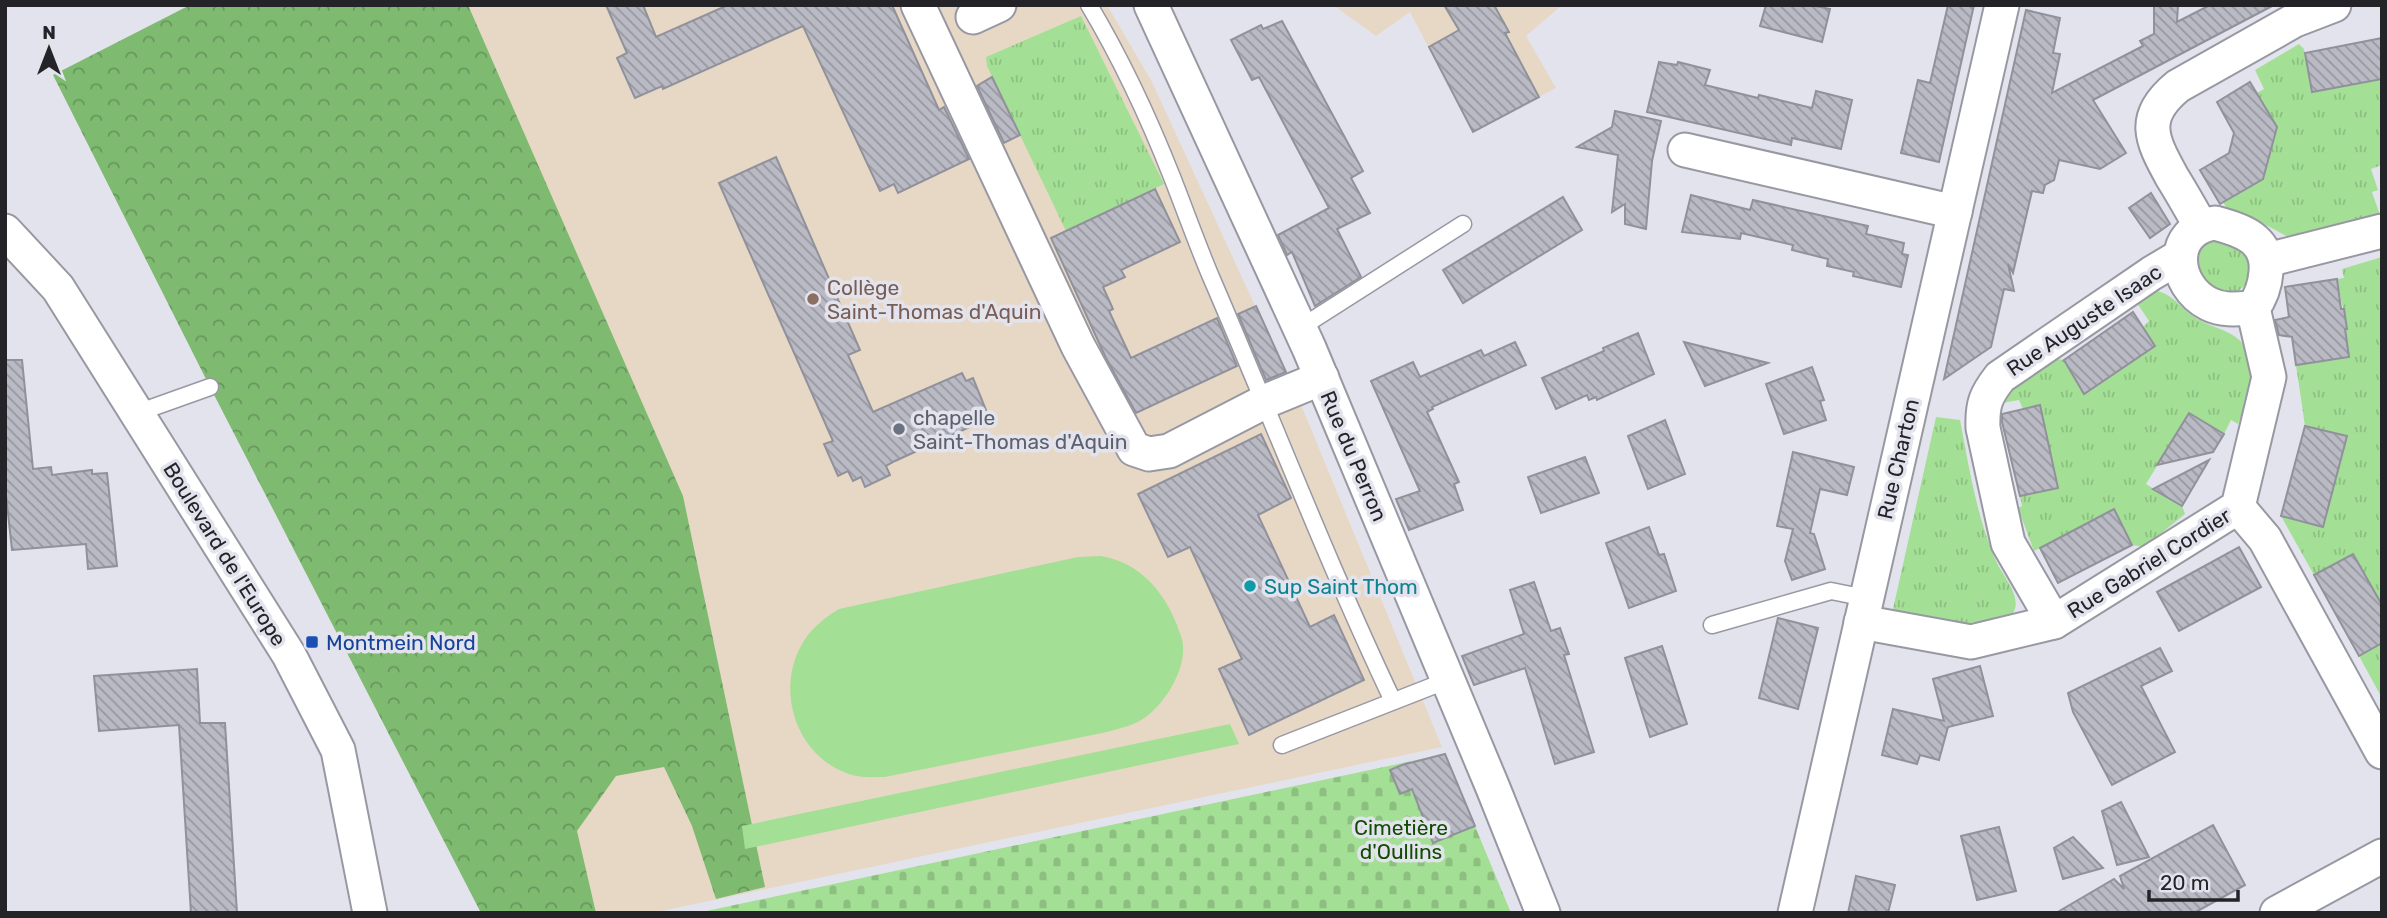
<svg xmlns="http://www.w3.org/2000/svg" width="2387" height="918" font-family="Rubik,sans-serif">
  <style>
    .education { fill: #e7d8c6 }
    .grass { fill: url(#grass-tufts) }
    .forest { fill: url(#forest-crowns) }
    .cemetery { fill: url(#cemetery-stones) }
    .green { fill: #a3df95 }
    .building { fill: url(#building-back-hatch); stroke: #91919b; stroke-width: 2 }
    .lines { fill: none; stroke-linecap: round; stroke-linejoin: round }
    .service-casing { stroke: #9898a3; stroke-width: 19 }
    .minor-casing { stroke: #9898a3; stroke-width: 37 }
    .service { stroke: #fff; stroke-width: 16 }
    .minor { stroke: #fff; stroke-width: 33 }
    .education-dot { fill: #8d6e63; stroke: #e3e3ee; stroke-width: 2.5 }
    .worship-dot { fill: #6b7280; stroke: #e3e3ee; stroke-width: 2.5 }
    .culture-dot { fill: #0f9aa8; stroke: #e3e3ee; stroke-width: 2.5 }
    .transit-dot { fill: #1a4fb4; stroke: #e3e3ee; stroke-width: 2.5 }
    .labels { text-anchor: middle; dominant-baseline: central; stroke-width: 7; stroke-linejoin: round; paint-order: stroke }
    .education-label { font-size: 21px; fill: #785e54; stroke: #e3e3ee; text-anchor: start }
    .street-label { font-size: 21px; fill: #242428; stroke: #e3e3ee }
    .worship-label { font-size: 21px; fill: #5b616d; stroke: #e3e3ee; text-anchor: start }
    .culture-label { font-size: 21px; fill: #0d838f; stroke: #e3e3ee; text-anchor: start }
    .transit-label { font-size: 21px; fill: #164399; stroke: #e3e3ee; text-anchor: start }
    .park-label { font-size: 21px; fill: #114c00; stroke: #e3e3ee }
  </style>
  <defs>
    <pattern id="grass-tufts" width="24" height="20" patternUnits="userSpaceOnUse" patternTransform="scale(1.75)"><rect width="24" height="20" fill="#a3df95"/><path d="M3 7l-1-3M5 7V3M7 7l1-3M15 17l-1-3M17 17v-4M19 17l1-3" fill="none" stroke="#8cbf80"/></pattern>
    <pattern id="forest-crowns" width="20" height="18" patternUnits="userSpaceOnUse" patternTransform="scale(1.75)"><rect width="20" height="18" fill="#7fba71"/><path d="M2 6a3 3 0 1 1 6 0M12 15a3 3 0 1 1 6 0" fill="none" stroke="#68975d"/></pattern>
    <pattern id="cemetery-stones" width="16" height="16" patternUnits="userSpaceOnUse" patternTransform="scale(1.75)"><rect width="16" height="16" fill="#a3df95"/><path d="M2 7V4a2 2 0 0 1 4 0v3zM10 15v-3a2 2 0 0 1 4 0v3z" fill="#8cbf80"/></pattern>
    <pattern id="building-back-hatch" width="6" height="6" patternUnits="userSpaceOnUse" patternTransform="scale(1.75)"><rect width="6" height="6" fill="#babac5"/><path d="M-1 5l2 2M0 0l6 6M5-1l2 2" fill="none" stroke="#9797a0"/></pattern>
  </defs>
  <rect width="100%" height="100%" fill="#e3e3ee"/>
  <!-- education -->
  <g class="education">
    <polygon points="190,5 1107,5 1152,82 1304,412 1442,747 652,913 482,913"/>
    <polygon points="1333,5 1562,5 1526,36 1556,88 1473,132 1410,12 1376,36"/>
  </g>
  <!-- grass -->
  <g class="grass">
    <polygon points="1081,16 1164,184 1066,231 987,66 986,57"/>
    <polygon points="2299,44 2304,49 2312,92 2382,79 2382,165 2371,169 2378,190 2372,192 2380,215 2295,241 2268,226 2231,216 2223,202 2263,179 2277,127 2257,93 2264,89 2255,70"/>
    <polygon points="2222,239 2241,246 2251,262 2248,281 2245,285 2236,293 2224,294 2202,281 2194,258 2205,242"/>
    <polygon points="2382,257 2382,605 2353,554 2314,575 2281,516 2323,527 2346,437 2305,426 2296,365 2347,329 2337,279 2344,278 2342,269"/>
    <path d="M 2153,291 C 2169,290 2181,308 2193,316 C 2206,326 2224,328 2237,338 C 2262,357 2248,400 2238,424 L 2231,420 L 2224,434 L 2189,413 L 2146,484 L 2182,506 L 2185,514 L 2144,547 L 2132,545 L 2114,509 L 2034,551 L 2018,508 L 2022,506 L 2020,496 L 2058,487 L 2040,406 L 2023,409 L 2019,400 L 1996,404 L 2002,397 L 2055,359 L 2064,360 L 2084,393 L 2155,346 L 2143,327 L 2149,321 L 2137,303 Z"/>
    <path d="M 1936,417 L 1960,420 C 1969,467 1977,519 1997,563 C 2004,578 2026,601 2010,617 L 1964,624 L 1906,615 L 1893,609 Z"/>
    <polygon points="2382,643 2382,698 2359,656"/>
  </g>
  <!-- forest -->
  <polygon class="forest" points="190,5 468,5 683,496 765,887 716,899 692,826 664,767 616,776 577,831 596,913 481,913 210,387 53,75"/>
  <!-- cemetery -->
  <polygon class="cemetery" points="1445,754 1511,913 697,913"/>
  <!-- green -->
  <g class="green">
    <path d="M 1101,556 C 1140,563 1163,590 1177,625 C 1179,632 1183,639 1183,646 C 1185,670 1166,702 1147,716 C 1136,725 1121,728 1107,732 L 885,777 C 875,777 862,778 852,775 C 798,759 775,694 801,646 C 809,630 824,618 839,609 L 1078,557 Z"/>
    <polygon points="1230,724 1239,744 745,849 742,826"/>
  </g>
  <!-- building -->
  <g class="building">
    <polygon points="606,5 643,5 656,37 728,5 892,5 939,110 944,107 969,159 898,193 894,184 880,191 803,26 663,89 662,86 635,98 617,58 627,53"/>
    <polygon points="1444,5 1494,5 1509,32 1505,33 1539,97 1473,132 1429,47 1459,30"/>
    <polygon points="1766,5 1811,5 1830,9 1822,42 1760,26"/>
    <polygon points="1948,5 1974,5 1939,162 1901,153 1918,80 1930,83"/>
    <polygon points="2154,5 2178,5 2177,22 2210,5 2274,5 2093,100 2126,153 2100,169 2059,160 2054,180 2045,185 2043,193 2032,191 2013,273 2008,264 2014,291 2004,289 1991,347 1944,379 2026,10 2060,18 2053,53 2060,54 2052,93 2143,46 2140,41 2154,34"/>
    <polygon points="1282,21 1363,171 1351,178 1370,213 1337,229 1361,277 1315,306 1292,252 1287,255 1278,235 1329,208 1259,77 1252,80 1231,40 1261,25 1263,29"/>
    <polygon points="2382,38 2382,79 2312,92 2305,53"/>
    <polygon points="1659,62 1677,65 1678,62 1710,70 1705,85 1758,98 1759,95 1812,108 1816,91 1852,100 1841,149 1792,138 1791,145 1647,112"/>
    <polygon points="992,77 1020,135 1004,143 977,86"/>
    <polygon points="2250,82 2277,127 2263,179 2220,204 2200,170 2229,153 2234,133 2217,102"/>
    <polygon points="1615,111 1661,121 1652,161 1646,229 1625,224 1625,204 1612,212 1618,155 1577,147 1612,127"/>
    <polygon points="776,157 860,350 848,355 873,412 962,373 966,381 973,378 986,410 979,413 983,421 895,461 886,466 890,475 865,487 861,477 853,481 848,471 838,476 824,444 833,441 719,183"/>
    <polygon points="1155,189 1180,242 1121,270 1125,277 1103,287 1113,309 1109,311 1131,358 1217,318 1237,366 1136,413 1105,356 1051,238"/>
    <polygon points="2151,193 2170,224 2150,238 2129,208"/>
    <polygon points="1691,195 1750,210 1753,200 1868,226 1866,234 1904,243 1902,254 1908,255 1901,287 1853,276 1854,272 1827,266 1828,259 1792,250 1793,245 1741,233 1740,239 1682,232"/>
    <polygon points="1563,197 1582,230 1463,303 1443,270"/>
    <polygon points="2337,279 2341,309 2344,309 2347,329 2345,329 2349,357 2296,365 2292,337 2279,335 2275,320 2289,317 2285,287"/>
    <polygon points="1256,306 1286,372 1266,380 1238,314"/>
    <polygon points="2133,312 2155,346 2084,394 2064,360"/>
    <polygon points="1638,333 1654,374 1597,400 1596,397 1589,400 1587,395 1556,409 1542,378 1604,351 1603,348"/>
    <polygon points="1515,342 1526,365 1432,407 1433,409 1427,412 1459,482 1454,484 1463,510 1409,530 1396,499 1420,491 1371,381 1413,362 1420,377 1481,350 1484,356"/>
    <polygon points="1684,342 1768,363 1705,386"/>
    <polygon points="5,360 22,360 33,469 51,467 52,475 92,470 92,474 107,473 117,566 88,569 86,544 12,550 5,486"/>
    <polygon points="1812,367 1824,400 1820,401 1826,420 1784,434 1766,384"/>
    <polygon points="2040,405 2058,488 2020,496 2002,422 2002,414"/>
    <polygon points="2189,413 2224,434 2213,452 2157,465"/>
    <polygon points="1665,420 1685,474 1648,489 1628,436"/>
    <polygon points="2305,426 2347,436 2323,527 2281,516"/>
    <polygon points="1261,434 1291,498 1258,515 1310,627 1334,615 1364,680 1249,735 1219,669 1242,659 1190,547 1168,557 1138,494"/>
    <polygon points="1793,452 1854,467 1847,495 1820,489 1810,533 1814,534 1825,569 1792,580 1785,561 1793,529 1777,526"/>
    <polygon points="1585,457 1599,493 1541,513 1528,477"/>
    <polygon points="2209,460 2182,506 2153,489"/>
    <polygon points="2114,509 2132,545 2058,583 2040,548"/>
    <polygon points="1649,527 1659,555 1664,554 1676,591 1629,608 1606,543"/>
    <polygon points="2239,547 2261,587 2179,631 2157,592"/>
    <polygon points="2353,554 2382,605 2382,643 2359,656 2314,575"/>
    <polygon points="1534,582 1551,631 1560,628 1569,654 1564,655 1594,752 1555,764 1525,668 1474,685 1462,656 1524,634 1510,590"/>
    <polygon points="1778,618 1818,628 1798,709 1759,698"/>
    <polygon points="1662,646 1687,724 1650,737 1625,658"/>
    <polygon points="2160,648 2172,671 2141,686 2175,752 2112,785 2073,712 2068,693"/>
    <polygon points="1980,666 1993,716 1948,727 1939,760 1920,755 1917,764 1882,755 1893,709 1944,721 1933,679"/>
    <polygon points="197,669 200,723 225,723 237,913 191,913 179,725 99,731 94,676"/>
    <polygon points="1445,754 1475,826 1433,843 1412,789 1400,794 1390,770 1402,765"/>
    <polygon points="2121,802 2149,857 2117,865 2102,811"/>
    <polygon points="2213,825 2245,885 2194,913 2056,913 2114,879 2124,889 2120,876"/>
    <polygon points="1999,827 2016,891 1977,900 1961,836"/>
    <polygon points="2073,837 2103,868 2063,879 2054,848"/>
    <polygon points="1856,876 1895,885 1888,913 1848,913"/>
  </g>
  <g class="lines">
    <defs>
      <g id="service">
        <path d="M 1089,5 C 1120,57 1150,121 1172,177 C 1185,210 1197,244 1211,277 C 1272,418 1327,562 1393,701"/>
        <polyline points="1300,328 1463,224"/>
        <polyline points="137,413 210,387"/>
        <polyline points="1712,625 1831,591 1866,598"/>
        <polyline points="1282,745 1448,680"/>
      </g>
      <g id="minor">
        <polyline points="918,5 1078,346 1134,449 1149,454 1169,451 1266,401 1322,378"/>
        <polyline points="1151,5 1309,348 1493,788 1543,913"/>
        <polyline points="973,17 999,5"/>
        <polyline points="1685,150 1955,212"/>
        <path d="M 2215,223 C 2242,230 2269,239 2266,272 C 2265,286 2261,297 2253,308 C 2238,309 2223,311 2209,304 C 2172,285 2168,230 2215,223 Z"/>
        <path d="M 2200,225 C 2191,209 2182,193 2172,177 C 2151,139 2140,117 2178,86 L 2295,20 L 2334,5"/>
        <polyline points="5,231 58,288 289,655 338,750 370,913"/>
        <polyline points="2267,260 2382,231"/>
        <polyline points="2238,507 2265,539 2382,752"/>
        <polyline points="1861,622 1971,642 2054,622 2238,507 2269,377 2253,308"/>
        <path d="M 2054,622 L 2008,543 L 1983,428 C 1982,404 1986,395 2000,377 L 2152,273 L 2179,257"/>
        <polyline points="1795,913 2002,5"/>
        <polyline points="2277,913 2382,856"/>
      </g>
    </defs>
    <!-- service casing -->
    <use href="#service" class="service-casing"/>
    <!-- minor casing -->
    <use href="#minor" class="minor-casing"/>
    <!-- service -->
    <use href="#service" class="service"/>
    <!-- minor -->
    <use href="#minor" class="minor"/>
  </g>
  <!-- markers -->
  <circle class="education-dot" cx="813" cy="299" r="7"/>
  <circle class="worship-dot" cx="899" cy="429" r="7"/>
  <circle class="culture-dot" cx="1250" cy="586" r="7"/>
  <rect class="transit-dot" x="305" y="635" width="14" height="14" rx="3.5"/>
  <g class="labels">
    <!-- education labels -->
    <g class="education-label">
      <text x="827" y="287">Collège<tspan x="827" dy="24">Saint-Thomas d'Aquin</tspan></text>
    </g>
    <!-- street labels -->
    <g class="street-label">
      <text transform="translate(2084 320) rotate(-34)">Rue Auguste Isaac</text>
      <text transform="translate(1354 456) rotate(67)">Rue du Perron</text>
      <text transform="translate(1898 459) rotate(-77)">Rue Charton</text>
      <text transform="translate(225 554) rotate(58)">Boulevard de l'Europe</text>
      <text transform="translate(2149 563) rotate(-32)">Rue Gabriel Cordier</text>
    </g>
    <!-- worship labels -->
    <g class="worship-label">
      <text x="913" y="417">chapelle<tspan x="913" dy="24">Saint-Thomas d'Aquin</tspan></text>
    </g>
    <!-- culture labels -->
    <g class="culture-label">
      <text x="1264" y="586">Sup Saint Thom</text>
    </g>
    <!-- transit labels -->
    <g class="transit-label">
      <text x="326" y="642">Montmein Nord</text>
    </g>
    <!-- park labels -->
    <g class="park-label">
      <text x="1401" y="827">Cimetière<tspan x="1401" dy="24">d'Oullins</tspan></text>
    </g>
  </g>
  <!-- border -->
  <rect width="2387" height="918" fill="none" stroke="#242428" stroke-width="14"/>
  <!-- north arrow -->
  <g transform="translate(49 49)" stroke="#e3e3ee" stroke-width="5" paint-order="stroke">
  <path d="M0-5L12 26L0 18L-12 26Z" fill="#242428"/>
  <text y="-10" font-size="19" font-weight="bold" text-anchor="middle" fill="#242428">N</text>
  </g>
  <!-- scale -->
  <path d="M2149 890v10h89v-10" fill="none" stroke="#242428" stroke-width="3.5"/>
  <text x="2160" y="890" font-size="21" fill="#242428" stroke="#e3e3ee" stroke-width="5" paint-order="stroke">20 m</text>
</svg>
